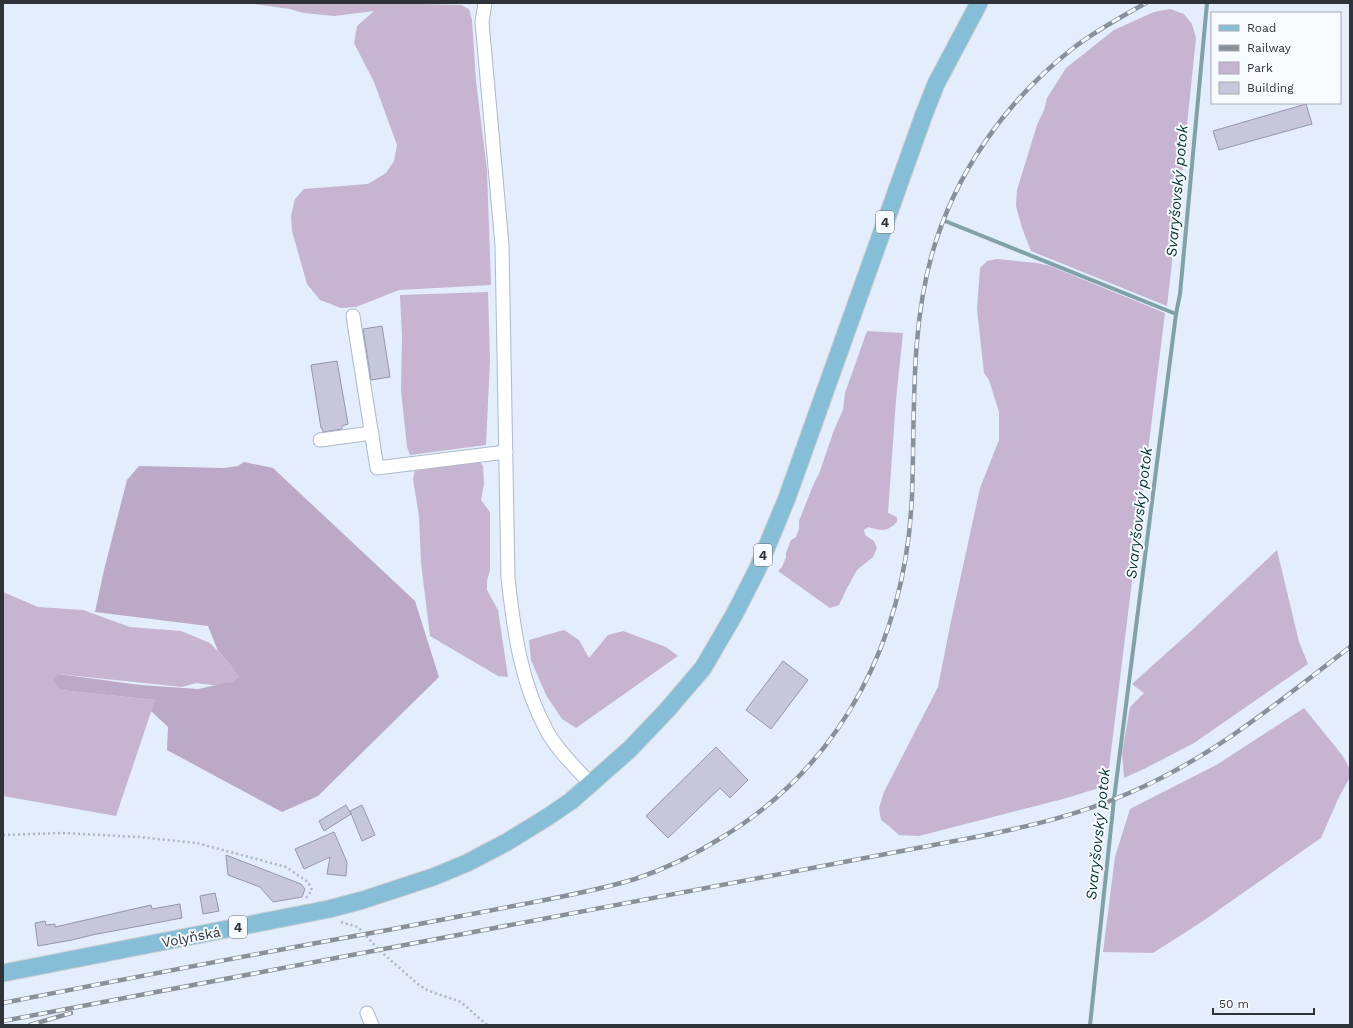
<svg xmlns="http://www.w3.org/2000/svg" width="1353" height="1028" font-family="'Work Sans',sans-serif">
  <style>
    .green { fill: #c6b4d1 }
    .forest { fill: #bca9c8 }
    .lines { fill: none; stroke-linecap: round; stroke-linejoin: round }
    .stream { stroke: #80a2a7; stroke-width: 4 }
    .building { fill: #c6c7db; stroke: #9696aa }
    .minor-casing { stroke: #adb9cb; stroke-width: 15 }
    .major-casing { stroke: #cdced0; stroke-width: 19 }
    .path { stroke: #acb5c1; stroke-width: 2.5; stroke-dasharray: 2 3; stroke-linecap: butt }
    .minor { stroke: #fff; stroke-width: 13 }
    .major { stroke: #86bed7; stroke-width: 17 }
    .rail-casing { stroke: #88909b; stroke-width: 4.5 }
    .rail { stroke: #f7fafe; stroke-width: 3; stroke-dasharray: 9; stroke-linecap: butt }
    .labels { text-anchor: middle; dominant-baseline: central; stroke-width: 4; stroke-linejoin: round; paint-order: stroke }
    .shield { fill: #f7fafe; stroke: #6a6f75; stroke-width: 1 }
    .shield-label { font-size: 13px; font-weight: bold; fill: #2e333a }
    .street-label { font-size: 14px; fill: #2e333a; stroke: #f7fafe }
    .water-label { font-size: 15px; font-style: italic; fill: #063438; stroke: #f7fafe }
  </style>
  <rect width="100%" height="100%" fill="#e3edfc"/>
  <!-- green -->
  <g class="green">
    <polygon points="247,3 429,3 422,4 461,5 469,9 472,20 476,81 487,170 491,285 399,290 356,307 341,308 320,300 307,284 292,231 291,216 295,199 304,189 368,184 386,173 394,161 397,145 374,82 354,43 357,26 374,11 334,16 304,13 289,9"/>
    <polygon points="1170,9 1184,14 1192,24 1196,38 1179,202 1167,306 1031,251 1022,228 1016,206 1017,190 1037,125 1044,110 1047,98 1066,68 1114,30 1154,12"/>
    <polygon points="997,259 1037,263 1050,266 1165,313 1108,776 1099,788 1063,799 919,836 899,835 889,826 881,820 879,808 884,792 938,687 950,626 980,488 999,440 999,412 989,380 984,373 977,309 980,268 987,261"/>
    <polygon points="488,292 490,360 486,445 410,455 407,447 401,390 402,336 400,295"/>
    <path d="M 867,331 L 903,333 L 896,400 L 888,513 L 897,517 L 897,522 C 887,532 882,531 868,527 L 864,530 L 865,535 L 874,541 L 877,548 L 873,557 L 857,570 L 847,588 L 839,605 L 830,608 L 778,571 L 782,567 L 786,557 L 786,553 L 791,540 L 796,537 L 799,529 L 799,521 L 814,483 L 819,474 L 834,430 L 843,410 L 845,393 Z"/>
    <polygon points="479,461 483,466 484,484 481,500 490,512 490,570 487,581 487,590 498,610 508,677 498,676 430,636 421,563 419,516 413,479 415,471"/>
    <polygon points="1277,550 1299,642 1308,664 1194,743 1146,768 1124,778 1122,753 1130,707 1144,693 1132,684 1191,631"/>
    <polygon points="3,592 38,607 83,610 130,627 181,631 210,643 229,663 239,677 231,682 219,686 196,683 182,687 58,674 60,690 155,700 116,816 3,796"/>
    <polygon points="564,630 579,640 589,658 608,635 623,631 666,647 678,656 576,728 562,719 546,695 531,660 529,640"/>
    <polygon points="1304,708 1342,755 1350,769 1350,777 1338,799 1321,838 1203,921 1153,953 1103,952 1115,857 1130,809 1218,764"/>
  </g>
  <!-- forest -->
  <polygon class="forest" points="244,462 273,468 415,601 439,677 318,796 282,812 167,750 168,727 151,711 155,700 60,690 54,680 58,674 140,685 198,689 231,682 239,677 229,663 218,651 208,626 95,612 104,570 127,480 139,466 224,468 238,466"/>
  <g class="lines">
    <!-- stream -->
    <g class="stream">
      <polyline points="945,221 1176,314"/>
      <polyline points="1090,1025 1114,799 1176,314 1180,294 1207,3"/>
    </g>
  </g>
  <!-- building -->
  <g class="building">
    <polygon points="1306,104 1312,124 1219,150 1213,131"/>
    <polygon points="382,326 390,377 371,380 363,329"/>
    <polygon points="337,361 348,424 342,426 342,429 323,432 322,428 321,428 311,365"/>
    <polygon points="783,661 808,680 771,729 746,710"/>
    <polygon points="716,747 748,780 730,798 720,788 668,838 646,816"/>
    <polygon points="346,805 351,814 324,831 319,821"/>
    <polygon points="362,805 375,835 362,841 350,811"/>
    <polygon points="334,832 347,862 346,876 327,874 330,857 304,869 295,849"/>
    <polygon points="226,855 301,884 305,889 302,897 273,902 260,887 228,875"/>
    <polygon points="215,893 219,911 203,914 200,896"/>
    <polygon points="180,904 182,918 92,935 72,940 38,946 35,923 45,921 46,925 55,924 55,927 151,905 152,909"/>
  </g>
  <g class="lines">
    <defs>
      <g id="minor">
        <path d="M 485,3 L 482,22 L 502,245 L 508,578 C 514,632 521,685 548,733 C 559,752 576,768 591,784"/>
        <polyline points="353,316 377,468 506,452"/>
        <polyline points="320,440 372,433"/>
        <polyline points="367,1013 372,1025"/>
      </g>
      <polyline id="major" points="3,973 329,909 363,900 433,877 467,863 507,842 546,818 571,801 630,749 668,709 703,668 734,615 758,568 787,498 923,117 936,84 979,3"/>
    </defs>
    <!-- minor casing -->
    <use href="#minor" class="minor-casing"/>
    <!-- major casing -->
    <use href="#major" class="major-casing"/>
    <!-- path -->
    <g class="path">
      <polyline points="3,835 63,833 139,837 197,843 286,867 308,882 312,890 306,898"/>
      <polyline points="341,922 358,927 379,950 419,985 429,991 461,1002 487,1025"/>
    </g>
    <!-- minor -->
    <use href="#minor" class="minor"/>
    <!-- major -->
    <use href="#major" class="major"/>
    <defs>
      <g id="rail">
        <path d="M 3,1003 C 131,978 259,953 388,930 C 433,921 479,913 524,904 C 561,897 599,890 635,879 C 665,869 694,855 721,838 C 844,764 906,636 912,496 C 915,415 910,332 932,254 C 955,173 1006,101 1072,49 C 1095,31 1121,17 1146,3"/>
        <path d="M 3,1021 L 981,836 C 1031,826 1081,814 1129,793 C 1210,759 1280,701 1350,647"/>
        <polyline points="30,1025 71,1013"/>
      </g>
    </defs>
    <!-- rail casing -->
    <use href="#rail" class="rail-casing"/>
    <!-- rail -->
    <use href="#rail" class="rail"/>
  </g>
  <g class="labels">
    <!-- shield labels -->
    <g class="shield">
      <rect x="876" y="211" width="18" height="22" rx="3"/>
      <rect x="754" y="544" width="18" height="22" rx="3"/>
      <rect x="229" y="916" width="18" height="22" rx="3"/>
    </g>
    <g class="shield-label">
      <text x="885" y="222">4</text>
      <text x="763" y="555">4</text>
      <text x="238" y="927">4</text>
    </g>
    <!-- street labels -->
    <g class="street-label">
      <text transform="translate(191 937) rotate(-11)">Volyňská</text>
    </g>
    <!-- water labels -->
    <g class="water-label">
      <text transform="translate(1177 191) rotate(-85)">Svaryšovský potok</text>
      <text transform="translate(1139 513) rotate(-83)">Svaryšovský potok</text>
      <text transform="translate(1098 834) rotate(-84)">Svaryšovský potok</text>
    </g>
  </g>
  <!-- border -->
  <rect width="1353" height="1028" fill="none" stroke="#2e333a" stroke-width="8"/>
  <!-- legend -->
  <rect x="1211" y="12" width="130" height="92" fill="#f7fafe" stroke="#a7aab0"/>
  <rect x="1219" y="25" width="20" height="6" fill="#86bed7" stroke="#a7aab0"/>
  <text x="1247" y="32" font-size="12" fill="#2e333a">Road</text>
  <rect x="1219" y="45" width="20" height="6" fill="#88909b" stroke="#a7aab0"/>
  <text x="1247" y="52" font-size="12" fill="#2e333a">Railway</text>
  <rect x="1219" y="62" width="20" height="12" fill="#c6b4d1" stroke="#a7aab0"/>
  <text x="1247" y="72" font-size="12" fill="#2e333a">Park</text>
  <rect x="1219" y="82" width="20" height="12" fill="#c6c7db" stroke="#a7aab0"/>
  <text x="1247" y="92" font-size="12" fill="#2e333a">Building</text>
  <!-- scale -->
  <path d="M1213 1008v6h101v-6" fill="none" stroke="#2e333a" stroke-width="2"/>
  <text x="1219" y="1008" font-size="12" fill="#2e333a" stroke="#f7fafe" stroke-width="3" paint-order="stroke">50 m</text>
</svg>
